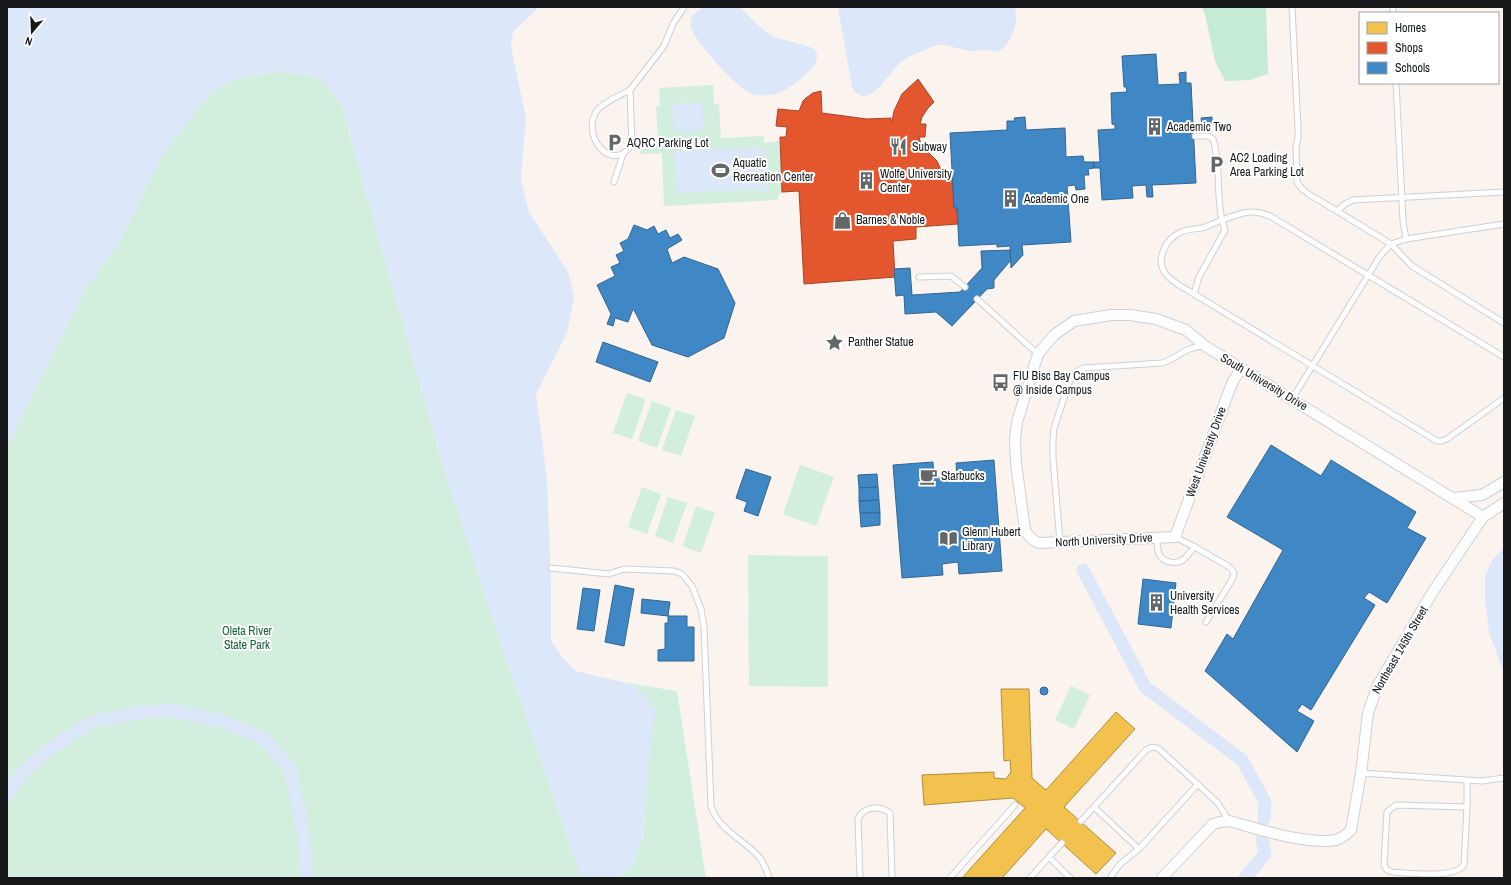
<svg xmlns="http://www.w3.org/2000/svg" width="1511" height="885" font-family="'Archivo Narrow',sans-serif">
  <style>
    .education { fill: #fbf3ee; fill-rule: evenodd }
    .green { fill: #d2eedd }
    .forest { fill: #c5ebd4 }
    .water { fill: #dde7fa }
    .homes { fill: #f2c14e; stroke: #b08e3e }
    .shops { fill: #e4572e; stroke: #a64427 }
    .schools { fill: #3f88c5; stroke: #326691 }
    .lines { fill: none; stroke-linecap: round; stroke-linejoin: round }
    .canal { stroke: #dde7fa; stroke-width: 13 }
    .lane-casing { stroke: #ced0d2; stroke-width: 7 }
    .street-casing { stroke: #ced0d2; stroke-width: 12 }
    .lane { stroke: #fefeff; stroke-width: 5 }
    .street { stroke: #fefeff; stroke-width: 10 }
    .labels { text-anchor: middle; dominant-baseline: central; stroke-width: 4; stroke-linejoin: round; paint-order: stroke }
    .poi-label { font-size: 12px; fill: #151718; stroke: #fff; text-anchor: start }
    .street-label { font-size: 12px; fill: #151718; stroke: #fff }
    .park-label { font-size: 12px; fill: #16623a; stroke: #fff }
  </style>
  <rect width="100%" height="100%" fill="#f8fbfd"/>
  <!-- education -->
  <path class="education" d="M 539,7 L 1504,7 L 1504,876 L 1482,878 L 706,878 L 677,691 L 627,683 L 576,671 L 562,657 L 551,641 L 551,584 L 547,478 L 536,394 L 567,333 L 568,272 L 529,212 L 521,180 L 526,118 L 511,46 L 513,32 ZM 1360,13 L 1498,13 L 1498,83 L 1360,83 Z"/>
  <!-- green -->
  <g class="green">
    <polygon points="281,71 321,78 341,104 445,473 505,656 571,847 581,875 587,878 7,878 7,448 84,291 119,243 160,159 209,94 236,79"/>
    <polygon points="713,85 714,104 719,104 721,138 764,136 764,143 780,141 782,194 778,195 778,200 664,206 662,153 641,154 638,148 648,147 652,143 658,143 656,106 660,106 659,88"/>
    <polygon points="627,393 646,399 632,439 613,433"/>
    <polygon points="652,401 671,408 657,448 638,441"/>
    <polygon points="676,410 695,416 681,456 662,450"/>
    <polygon points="800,465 834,477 816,526 783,514"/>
    <polygon points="642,487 661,494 647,534 628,527"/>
    <polygon points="668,497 687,503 673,543 655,536"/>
    <polygon points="696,506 715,513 701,553 683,546"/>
    <polygon points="748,555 828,556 828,687 749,686"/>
    <polygon points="627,683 677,691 706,878 617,878 632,867 644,833 647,777 646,695"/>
    <polygon points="1071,686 1090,695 1074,729 1055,720"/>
  </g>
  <!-- forest -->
  <polygon class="forest" points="1202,7 1266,7 1268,74 1250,80 1225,81 1215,61 1205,14"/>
  <!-- water -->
  <g class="water">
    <polygon points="7,7 539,7 513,32 511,46 526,118 521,179 529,212 568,272 574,296 567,333 536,394 547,478 551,584 551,641 562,657 576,671 627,683 646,695 655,712 647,777 644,833 632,867 617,878 587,878 581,876 505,656 445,473 341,104 321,78 281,71 236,79 209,94 160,159 119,243 84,291 7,448"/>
    <path d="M 703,7 L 740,7 C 751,18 761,30 775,37 C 783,40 812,46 815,50 C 827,64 788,90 777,94 C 772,95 761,96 755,95 C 740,92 696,43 691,28 C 690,24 691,20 692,16 Z"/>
    <path d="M 838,7 L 1015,7 C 1017,20 1016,28 1010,39 C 1001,55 996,51 982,50 C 978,50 974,52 970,51 C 962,50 942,43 937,45 C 933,46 924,50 920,52 C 913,54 906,58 901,62 C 888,73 868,114 852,87 Z"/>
    <polygon points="702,102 704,130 673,132 672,104"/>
    <polygon points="764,147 767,192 763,192 762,189 676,193 674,151"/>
    <polygon points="1504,548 1504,674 1489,632 1485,600 1485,576 1493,559"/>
  </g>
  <!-- homes -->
  <polygon class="homes" points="1001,689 1029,689 1032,778 1046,790 1116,712 1135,729 1064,807 1116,853 1096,874 1046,829 1002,878 962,878 1025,808 1013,798 924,805 922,775 994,772 994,778 1006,779 1011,772 1010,760 1004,761"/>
  <!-- shops -->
  <polygon class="shops" points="918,79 934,102 928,108 922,117 920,124 926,124 925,137 919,137 920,141 923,147 937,161 942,172 952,172 954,208 957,208 958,224 916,227 916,239 893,241 895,277 804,284 799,191 782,192 780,137 786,137 787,127 776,126 778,109 799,111 803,101 806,98 813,93 821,91 822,113 867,119 891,118 891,121 892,121 894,111 902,94"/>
  <!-- schools -->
  <g class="schools">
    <polygon points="1156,54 1158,85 1180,84 1179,73 1186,72 1186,83 1191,83 1196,183 1152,185 1153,197 1147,197 1146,185 1132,186 1133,198 1102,200 1100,168 1094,168 1093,162 1100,162 1098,130 1115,129 1115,125 1112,124 1111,93 1127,92 1126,87 1124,87 1122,56"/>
    <polygon points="1025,117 1026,130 1065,128 1066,157 1083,156 1084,162 1093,162 1094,168 1088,169 1089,175 1084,175 1085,189 1076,190 1075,185 1067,186 1071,242 1022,245 1023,255 1011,268 1010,246 997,247 997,244 959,246 957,208 954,208 950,133 1007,130 1007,121 1015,121 1014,118"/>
    <polygon points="1212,117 1212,125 1202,126 1201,118"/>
    <polygon points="634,225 647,230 654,226 658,234 666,230 670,238 678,234 682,240 667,249 672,263 684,257 718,269 735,303 724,338 688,357 652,345 634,310 633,309 628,322 615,318 613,326 607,324 611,314 597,285 615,276 611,267 620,263 616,255 624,251 620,243 628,239"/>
    <polygon points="1010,250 1011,260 994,280 994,288 987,289 952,326 936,312 905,314 904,295 896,296 894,269 910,268 912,295 960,292 982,268 981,251"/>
    <polygon points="603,342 658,362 650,382 596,362"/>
    <polygon points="1271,445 1321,476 1331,460 1416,512 1407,528 1426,538 1387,603 1369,592 1364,598 1375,605 1311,710 1302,704 1297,711 1314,721 1297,752 1205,671 1227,634 1233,639 1283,550 1227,517"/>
    <polygon points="994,460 1002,571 959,574 958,562 942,564 943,575 902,578 893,465 933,462 934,478 957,477 956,463"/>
    <polygon points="746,469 771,477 758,516 744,511 747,502 736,498"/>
    <polygon points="877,474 878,487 859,488 858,475"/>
    <polygon points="878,487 879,500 859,501 859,488"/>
    <polygon points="879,500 880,513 860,513 859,501"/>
    <polygon points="860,513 880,513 880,525 861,527"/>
    <polygon points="1143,579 1176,583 1171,628 1138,624"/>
    <polygon points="615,585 634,589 624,646 605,642"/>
    <polygon points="583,588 600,590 594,631 577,629"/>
    <polygon points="642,599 670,602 668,616 641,613"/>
    <polygon points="668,616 687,616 687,627 694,627 694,661 658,661 658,650 665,649 665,623 668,623"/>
    <circle cx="1044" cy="691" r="4"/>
  </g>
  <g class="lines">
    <!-- canal -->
    <g class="canal">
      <polyline points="1083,570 1145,687 1242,760 1265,802 1264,819"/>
      <polyline points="7,795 25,770 53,747 89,723 131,714 167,710 218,720 264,738 290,769 303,831 307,878"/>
      <polyline points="1245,878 1265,854 1262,839"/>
    </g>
    <defs>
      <g id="lane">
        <polyline points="1292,7 1298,128 1298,138 1296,147 1297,182 1302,189 1310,195 1337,211 1345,204 1353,200 1504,192"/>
        <polyline points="1393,7 1393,13"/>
        <polyline points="1396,83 1403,221 1406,239"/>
        <path d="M 630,90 L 632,144 C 613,175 581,137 596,112 C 601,103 621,95 630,90 Z"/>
        <polyline points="630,90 664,46 673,24 684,7"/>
        <polyline points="614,182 623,154"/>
        <polyline points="1337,211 1391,244 1406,239 1504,224"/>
        <polyline points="919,277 951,276 965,287"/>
        <path d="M 1194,294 C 1176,283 1153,274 1164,249 C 1167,241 1173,236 1181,232 C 1187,229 1195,229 1202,228 C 1209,226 1216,222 1222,220 C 1216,194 1221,164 1213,139 L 1208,136 L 1195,136"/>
        <polyline points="977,299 1038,354"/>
        <path d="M 1504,357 L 1270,216 C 1251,208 1241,213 1222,220 L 1225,230 L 1199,277 L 1194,294 L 1437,441 L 1442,441 L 1447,439 L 1504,398"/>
        <polyline points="1292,399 1380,256 1391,244 1412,266 1504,323"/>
        <path d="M 1157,537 C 1157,543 1157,549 1159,554 C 1163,563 1177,565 1184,559 C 1188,555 1192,550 1195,547"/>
        <polyline points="1175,537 1195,547 1231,568 1234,573 1233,578 1206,622"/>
        <path d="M 1060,542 L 1053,458 L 1053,440 L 1054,428 L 1070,380 C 1074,374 1077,370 1084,368 L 1162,363 C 1178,358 1185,347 1203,346"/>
        <path d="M 551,568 L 609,574 L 624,569 L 674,571 L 682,574 L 692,586 L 701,609 L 704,627 L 711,806 C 719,831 744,839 760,858 C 764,864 767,871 769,878"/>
        <polyline points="1361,773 1482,781 1504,778"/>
        <path d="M 1467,807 L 1464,865 C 1454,879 1409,873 1392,872 L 1387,870 L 1384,865 L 1387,812 L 1396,805 L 1467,807 L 1467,781"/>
        <polyline points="1081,821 1094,807"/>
        <path d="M 1139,849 L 1094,807 L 1146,750 C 1151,747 1154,746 1159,749 L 1218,803 L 1229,821"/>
        <polyline points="1049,857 1062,843"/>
        <path d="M 860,878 L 858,819 C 864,806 879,805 890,813 L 892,878"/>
        <polyline points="950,878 1015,805"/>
        <polyline points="1030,878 1049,857 1070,878"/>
        <polyline points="1110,878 1120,864 1139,849 1198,784"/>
      </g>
      <g id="street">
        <path d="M 1241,369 L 1233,381 L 1226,399 L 1175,537 L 1039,543 C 1032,540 1029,537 1025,530 L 1016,463 L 1015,439 L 1017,422 L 1038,354 L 1054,335 L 1074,321 L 1111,315 L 1130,315 L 1156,319 L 1186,330 L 1205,346 L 1483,517"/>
        <polyline points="1453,498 1482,495 1504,482"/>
        <path d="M 1162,878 L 1213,824 L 1220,822 L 1229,821 C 1259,829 1305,845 1336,840 C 1342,838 1347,834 1351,830 L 1361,773 L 1368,713 L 1377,687 L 1432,593 L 1483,517 L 1504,503"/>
      </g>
    </defs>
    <!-- lane casing -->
    <use href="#lane" class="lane-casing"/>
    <!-- street casing -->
    <use href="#street" class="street-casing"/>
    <!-- lane -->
    <use href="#lane" class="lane"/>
    <!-- street -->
    <use href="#street" class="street"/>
  </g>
  <!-- icons -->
  <defs>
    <symbol id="building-bare" viewBox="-9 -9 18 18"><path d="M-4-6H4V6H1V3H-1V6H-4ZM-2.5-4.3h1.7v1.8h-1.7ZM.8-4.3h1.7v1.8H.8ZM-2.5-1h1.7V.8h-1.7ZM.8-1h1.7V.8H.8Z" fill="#646768" stroke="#fff" stroke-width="2.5" paint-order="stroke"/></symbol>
    <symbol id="parking-bare" viewBox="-9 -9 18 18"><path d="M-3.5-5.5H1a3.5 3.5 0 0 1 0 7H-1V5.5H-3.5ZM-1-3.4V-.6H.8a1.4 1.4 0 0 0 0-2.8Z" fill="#646768" stroke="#fff" stroke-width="2.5" paint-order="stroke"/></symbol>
    <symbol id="restaurant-bare" viewBox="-9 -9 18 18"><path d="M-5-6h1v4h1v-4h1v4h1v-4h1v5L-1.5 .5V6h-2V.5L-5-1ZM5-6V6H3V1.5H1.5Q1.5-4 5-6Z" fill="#646768" stroke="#fff" stroke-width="2.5" paint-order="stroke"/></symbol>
    <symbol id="stadium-bare" viewBox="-9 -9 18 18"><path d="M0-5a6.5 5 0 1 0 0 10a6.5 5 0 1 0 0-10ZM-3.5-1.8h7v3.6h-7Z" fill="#646768" stroke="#fff" stroke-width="2.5" paint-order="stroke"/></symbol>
    <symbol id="shop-bare" viewBox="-9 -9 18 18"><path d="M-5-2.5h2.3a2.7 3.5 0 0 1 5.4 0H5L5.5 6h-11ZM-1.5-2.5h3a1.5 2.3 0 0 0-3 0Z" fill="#646768" stroke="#fff" stroke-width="2.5" paint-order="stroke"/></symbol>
    <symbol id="sight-bare" viewBox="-9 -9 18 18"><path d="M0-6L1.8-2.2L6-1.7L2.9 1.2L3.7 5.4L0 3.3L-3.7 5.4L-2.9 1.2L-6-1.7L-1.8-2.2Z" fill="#646768" stroke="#fff" stroke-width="2.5" paint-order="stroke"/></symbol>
    <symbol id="bus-bare" viewBox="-9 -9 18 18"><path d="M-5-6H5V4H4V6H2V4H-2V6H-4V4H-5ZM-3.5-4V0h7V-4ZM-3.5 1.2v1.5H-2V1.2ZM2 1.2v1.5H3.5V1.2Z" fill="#646768" stroke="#fff" stroke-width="2.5" paint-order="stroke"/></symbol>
    <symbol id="cafe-bare" viewBox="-9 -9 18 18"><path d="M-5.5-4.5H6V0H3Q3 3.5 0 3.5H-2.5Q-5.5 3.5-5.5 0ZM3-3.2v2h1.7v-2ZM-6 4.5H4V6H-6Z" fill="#646768" stroke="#fff" stroke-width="2.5" paint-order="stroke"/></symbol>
    <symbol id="library-bare" viewBox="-9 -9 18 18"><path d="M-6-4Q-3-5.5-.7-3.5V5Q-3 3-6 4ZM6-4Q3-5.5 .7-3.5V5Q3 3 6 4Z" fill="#646768" stroke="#fff" stroke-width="2.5" paint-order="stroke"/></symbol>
  </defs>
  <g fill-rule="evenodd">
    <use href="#building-bare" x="1142" y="114" width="25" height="25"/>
    <use href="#parking-bare" x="602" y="130" width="25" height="25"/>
    <use href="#restaurant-bare" x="886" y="134" width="25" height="25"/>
    <use href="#parking-bare" x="1204" y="152" width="25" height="25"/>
    <use href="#stadium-bare" x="708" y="158" width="25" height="25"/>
    <use href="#building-bare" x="854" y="168" width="25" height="25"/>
    <use href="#building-bare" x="998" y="186" width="25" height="25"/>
    <use href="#shop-bare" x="830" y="208" width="25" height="25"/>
    <use href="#sight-bare" x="822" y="330" width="25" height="25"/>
    <use href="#bus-bare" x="988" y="370" width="25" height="25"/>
    <use href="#cafe-bare" x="916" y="464" width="25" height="25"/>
    <use href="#library-bare" x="936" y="526" width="25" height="25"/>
    <use href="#building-bare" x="1144" y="590" width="25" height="25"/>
  </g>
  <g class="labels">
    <!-- poi labels -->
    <g class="poi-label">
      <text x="1167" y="127">Academic Two</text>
      <text x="627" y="143">AQRC Parking Lot</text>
      <text x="912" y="147">Subway</text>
      <text x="1230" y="158">AC2 Loading<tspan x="1230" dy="14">Area Parking Lot</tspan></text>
      <text x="733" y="163">Aquatic<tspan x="733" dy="14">Recreation Center</tspan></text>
      <text x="880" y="174">Wolfe University<tspan x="880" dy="14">Center</tspan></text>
      <text x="1024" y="199">Academic One</text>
      <text x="856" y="220">Barnes &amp; Noble</text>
      <text x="848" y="342">Panther Statue</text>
      <text x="1013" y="376">FIU Bisc Bay Campus<tspan x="1013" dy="14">@ Inside Campus</tspan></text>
      <text x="941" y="476">Starbucks</text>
      <text x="962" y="532">Glenn Hubert<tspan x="962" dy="14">Library</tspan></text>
      <text x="1170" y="596">University<tspan x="1170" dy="14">Health Services</tspan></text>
    </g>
    <!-- street labels -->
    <g class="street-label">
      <text transform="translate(1264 382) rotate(31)">South University Drive</text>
      <text transform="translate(1206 452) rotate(-70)">West University Drive</text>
      <text transform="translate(1104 540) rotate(-3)">North University Drive</text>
      <text transform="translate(1400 650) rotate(-60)">Northeast 145th Street</text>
    </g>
    <!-- park labels -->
    <g class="park-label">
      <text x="247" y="631">Oleta River<tspan x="247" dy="14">State Park</tspan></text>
    </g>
  </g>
  <!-- border -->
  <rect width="1511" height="885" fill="none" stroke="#151718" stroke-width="16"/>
  <!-- legend -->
  <rect x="1359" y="12" width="140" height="72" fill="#ffffff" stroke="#a1a2a3"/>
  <rect x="1367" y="22" width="20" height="12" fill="#f2c14e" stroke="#a1a2a3"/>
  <text x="1395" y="32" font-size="12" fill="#151718">Homes</text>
  <rect x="1367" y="42" width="20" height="12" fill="#e4572e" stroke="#a1a2a3"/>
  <text x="1395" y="52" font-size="12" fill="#151718">Shops</text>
  <rect x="1367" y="62" width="20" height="12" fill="#3f88c5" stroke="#a1a2a3"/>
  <text x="1395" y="72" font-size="12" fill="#151718">Schools</text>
  <!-- north arrow -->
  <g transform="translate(32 32) rotate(199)" stroke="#ffffff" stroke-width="3" paint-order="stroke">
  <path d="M0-3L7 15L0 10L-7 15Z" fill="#151718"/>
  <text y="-6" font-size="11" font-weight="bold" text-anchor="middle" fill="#151718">N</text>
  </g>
</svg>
